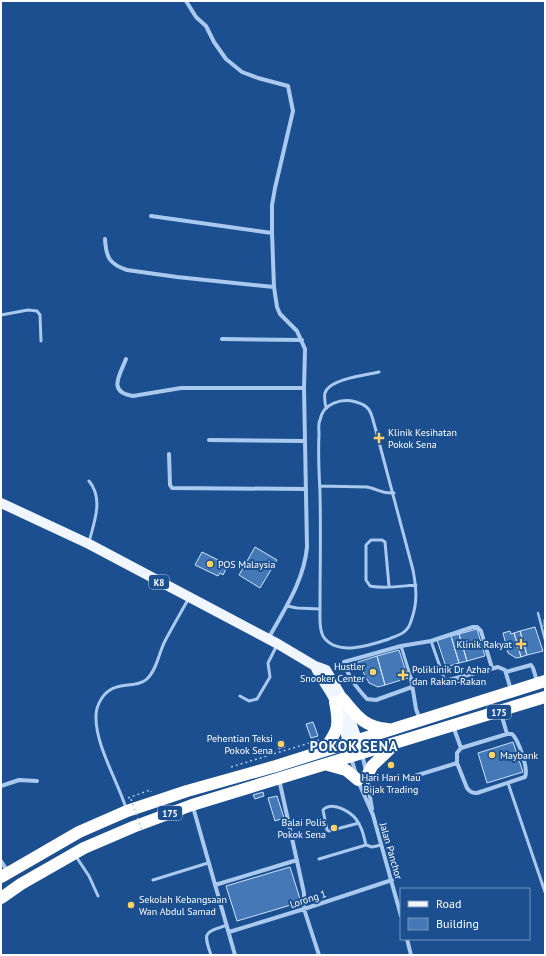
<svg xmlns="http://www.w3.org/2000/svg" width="546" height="956" viewBox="0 0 546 956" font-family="'PT Sans',sans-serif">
<rect width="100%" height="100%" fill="#1b4f8f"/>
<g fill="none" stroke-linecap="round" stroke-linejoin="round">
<path stroke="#9cc4f0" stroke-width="2.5" d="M538,613L545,640"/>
</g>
<path fill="#4478b7" stroke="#cfe3fa" d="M255,547L277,560L260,588L239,575Z
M202,552L224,563L223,567L226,569L223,575L220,573L218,576L195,565Z
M535,627L543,651L527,655L520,631Z
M477,629L485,656L467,661L459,634Z
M510,631L511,634L514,633L521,657L516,658L508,653L503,633Z
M520,631L527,655L521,657L514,633Z
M459,634L467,661L459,663L451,636Z
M451,636L459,663L446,667L437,640Z
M399,650L408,678L385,685L377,656Z
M377,656L385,685L378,687L369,683L358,662Z
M313,722L318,736L311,738L306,724Z
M283,740L285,747L279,749L277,742Z
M513,742L523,772L487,783L478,753Z
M263,792L264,796L255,799L253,795Z
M277,796L284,818L275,821L268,798Z
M290,867L301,902L237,921L226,886Z"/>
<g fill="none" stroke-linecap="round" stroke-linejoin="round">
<path stroke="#a9c9ee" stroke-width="1.5" stroke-dasharray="2 3" stroke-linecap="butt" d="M231,767L319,740
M128,798L150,790L151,792"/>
<path stroke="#a9c9ee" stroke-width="3" d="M1,315L28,310L37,311L40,315L41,341
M326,408C325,403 324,397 325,393C329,379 366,375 379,372
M89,481C104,499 94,522 89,542
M320,486L367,487C379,489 381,494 394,493
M389,586L385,542L382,540H371L366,545V580L370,586C384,589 402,586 416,585
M287,606L297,608L320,609C320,571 321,532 320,493C319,474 318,454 319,435C319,430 318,424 320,420C323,403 342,398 356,402C371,406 371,413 375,427L413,570C416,586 418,601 412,618C411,621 410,626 407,629C403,635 395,636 389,639C371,645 336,657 323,636C319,629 320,618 320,609
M545,620V626
M431,641L445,681
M401,646L411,678
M240,696L249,701L257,699L270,677L268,663L277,645
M508,783L545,892
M126,808C117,780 95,744 96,716C96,706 102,695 110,690C121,682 137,688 147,679C157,670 159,652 165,641C173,626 181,612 189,598
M359,823L329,831L327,830L323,810C333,800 354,813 359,824C363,830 364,838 366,845L372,847L381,845
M75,855L89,876L98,896
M319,859L366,845
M153,880L208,863
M211,955C203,932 204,933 227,925"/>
<path stroke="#a9c9ee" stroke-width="4" d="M186,1L196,17L206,26L214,42L226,59L242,72L258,78L288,86L293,111L275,188L272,205V233L274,287L277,307L280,314L297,331L305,349L304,388L307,547C304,581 284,610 268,639
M151,216L272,233
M105,239C106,257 109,264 127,270L177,277L274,287
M222,339L302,340
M126,359C120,375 107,392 133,396L181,388H304
M209,440L305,441
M169,454L170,485L172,488L306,489
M506,672L531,665L533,668L537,681
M411,678L416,709L420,720
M445,681L498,667L505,670L511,690
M412,687L376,700L367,699C357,688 348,677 344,662L401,646L431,641L473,627H477L481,631L492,668
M501,713L507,734
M453,726L461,748
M507,734H512C518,739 529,769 525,777L477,793C472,793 470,792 467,788L457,763V753L461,748Z
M362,754L366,771
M351,758L356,774
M367,778L372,809
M279,779L304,893V909L319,955
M405,779L457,763
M358,781L373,815L401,916
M1,786L19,780L37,781
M193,807L235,955
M1,861L8,872
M215,885L297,860
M229,932L304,909L392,880
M407,939L411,955"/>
<path stroke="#f0f6ff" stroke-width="10" d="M1,503L89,544L278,644L315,666L326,670L343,699L362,754
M315,666C320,678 329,688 335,701C343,718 347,739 351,757"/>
<path stroke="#fff" stroke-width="12" d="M343,699C357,716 364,727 388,729
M323,751C338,731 340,727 335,702
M328,765L346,770L358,780
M367,776L372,766L392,747
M1,877L79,832L127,811L187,791L276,766L545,681
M1,898L21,884L84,848L133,827L192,805L545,697"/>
<path stroke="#a9c9ee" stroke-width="1.5" stroke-dasharray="2 3" stroke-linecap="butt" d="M131,799L142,831"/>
</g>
<g fill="#ffd166" stroke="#1b4f8f" stroke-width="1.5">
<path d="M377 432h4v4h4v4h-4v4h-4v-4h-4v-4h4z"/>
<circle cx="210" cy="564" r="4"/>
<path d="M519 638h4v4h4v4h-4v4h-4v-4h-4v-4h4z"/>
<circle cx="373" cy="672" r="4"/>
<path d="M401 669h4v4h4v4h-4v4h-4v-4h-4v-4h4z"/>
<circle cx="281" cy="744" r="4"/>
<circle cx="492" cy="755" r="4"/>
<circle cx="391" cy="765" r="4"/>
<circle cx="334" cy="828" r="4"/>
<circle cx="131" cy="905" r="4"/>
</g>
<g text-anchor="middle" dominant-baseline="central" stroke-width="4" stroke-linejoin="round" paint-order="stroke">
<g fill="#1b4f8f" stroke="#bbcadd" stroke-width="1">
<rect x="149" y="575" width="20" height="14" rx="3"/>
<rect x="487" y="705" width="24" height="14" rx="3"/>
<rect x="158" y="806" width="24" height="14" rx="3"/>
</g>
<g font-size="9" font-weight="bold" fill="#fff">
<text x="159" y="582">K8</text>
<text x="499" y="712">175</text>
<text x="170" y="813">175</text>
</g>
<g font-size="10" fill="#fff" stroke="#1b4f8f" text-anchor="start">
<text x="388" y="432">Klinik Kesihatan<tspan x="388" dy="12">Pokok Sena</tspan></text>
<text x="218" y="564">POS Malaysia</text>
<text x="512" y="644" text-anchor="end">Klinik Rakyat</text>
<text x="365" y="666" text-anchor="end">Hustler<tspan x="365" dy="12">Snooker Center</tspan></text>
<text x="412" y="669">Poliklinik Dr Azhar<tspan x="412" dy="12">dan Rakan-Rakan</tspan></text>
<text x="273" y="738" text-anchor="end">Pehentian Teksi<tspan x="273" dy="12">Pokok Sena</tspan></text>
<text x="500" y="755">Maybank</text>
<text x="391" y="777" text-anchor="middle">Hari Hari Mau<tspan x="391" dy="12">Bijak Trading</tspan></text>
<text x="326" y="822" text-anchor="end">Balai Polis<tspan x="326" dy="12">Pokok Sena</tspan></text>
<text x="139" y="899">Sekolah Kebangsaan<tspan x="139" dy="12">Wan Abdul Samad</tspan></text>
</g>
<g font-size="10" fill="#fff" stroke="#1b4f8f">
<text transform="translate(391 851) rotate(74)">Jalan Panchor</text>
<text transform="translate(308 899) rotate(-18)">Lorong 1</text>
</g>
<g font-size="14" font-weight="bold" letter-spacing="1" fill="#fff" stroke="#1b4f8f">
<text x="354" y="746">POKOK SENA</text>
</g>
</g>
<rect width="546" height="956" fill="none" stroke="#ffffff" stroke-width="4"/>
<rect x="400" y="888" width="130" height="52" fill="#1b4f8f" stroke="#7695bc"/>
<rect x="408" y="901" width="20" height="6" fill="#f0f6ff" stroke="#7695bc"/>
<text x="436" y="908" font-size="12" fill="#ffffff">Road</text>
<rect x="408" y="918" width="20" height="12" fill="#4478b7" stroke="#7695bc"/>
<text x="436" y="928" font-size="12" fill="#ffffff">Building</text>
</svg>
